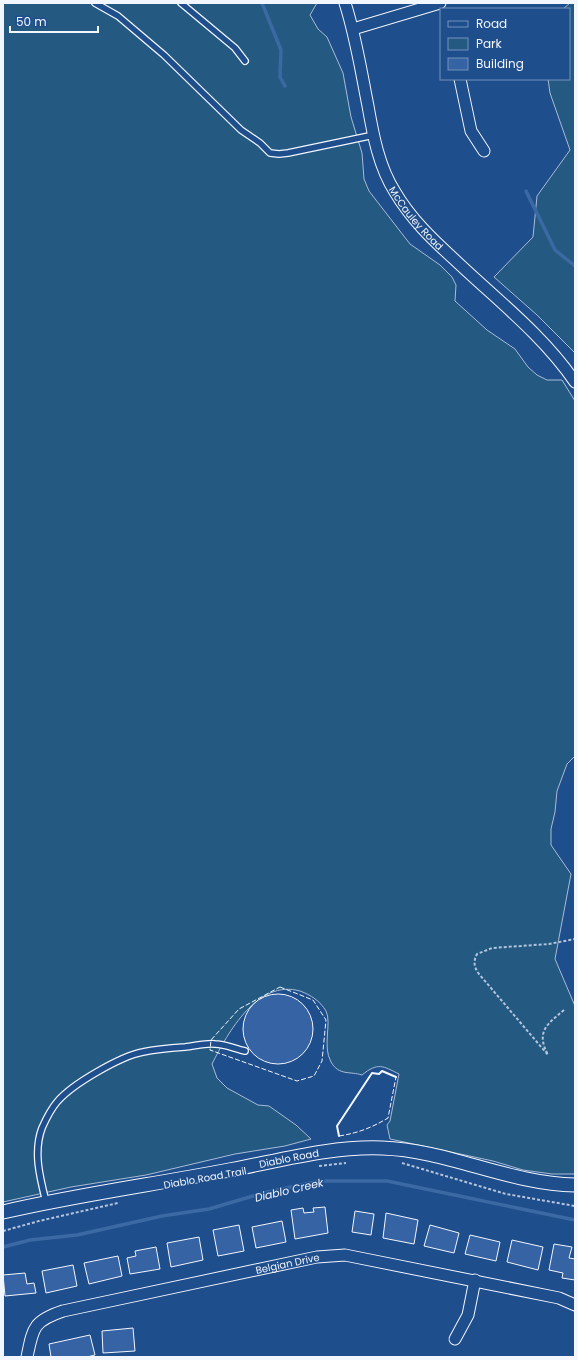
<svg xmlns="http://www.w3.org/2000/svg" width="578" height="1360" viewBox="0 0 578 1360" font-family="Poppins,sans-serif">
<rect width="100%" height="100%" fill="#1f4e8c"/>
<path fill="#245a82" stroke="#a8bbd7" d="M3,3H317L310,15L318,29L327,37L343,73L351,117L362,153L364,179L369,191L410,244L440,265L452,277L456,285L455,301L487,330L515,349L528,367L537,375L547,380H562L575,401V756L567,764L557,791L555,812L551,829V845L571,874L555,959L575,1006V1174H552L523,1170L493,1161L390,1139L387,1125L390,1121L399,1074C383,1066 378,1062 362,1075C350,1071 339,1076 331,1062C322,1046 332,1023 326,1011C320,1001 311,995 300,991C258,979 228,1032 212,1064L217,1078L227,1088L258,1105L269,1106L296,1125L311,1139L285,1146L235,1154L146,1175L71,1187L3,1202Z
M570,3H575V353L537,315L494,277L533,237L537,196L570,150L550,93L548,79H569V9H563Z"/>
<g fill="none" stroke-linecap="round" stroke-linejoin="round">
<path stroke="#3b69a3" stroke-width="3.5" d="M262,3L281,50L280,77L285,86
M526,191L555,250L575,266
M3,1247L30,1240L77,1235L162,1216L209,1209L263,1193L319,1181H387L575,1220"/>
</g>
<path fill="#3563a3" stroke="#f2f6ff" d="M243 1029a35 35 0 1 1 70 0a35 35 0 1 1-70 0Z
M325,1207L328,1233L295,1239L291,1210L303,1208L304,1213L314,1212L313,1208Z
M355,1211L374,1214L371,1235L352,1232Z
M386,1213L418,1220L414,1244L383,1238Z
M282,1221L286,1242L256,1248L252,1227Z
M239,1225L244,1251L218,1256L213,1230Z
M430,1225L459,1233L454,1253L424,1246Z
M470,1235L500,1242L496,1261L465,1254Z
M199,1237L203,1260L171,1267L167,1243Z
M512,1240L543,1247L538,1270L507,1262Z
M554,1244L572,1247L569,1258L575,1259V1280L562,1278L563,1273L549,1270Z
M156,1247L160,1269L130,1274L127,1258L136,1256L135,1251Z
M118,1256L122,1276L89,1284L84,1263Z
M73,1265L77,1286L46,1293L42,1271Z
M25,1273L27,1284L34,1283L36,1293L5,1296L3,1275Z
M133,1328L135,1351L103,1353L102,1331Z
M90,1335L95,1355L87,1357H51L49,1344Z"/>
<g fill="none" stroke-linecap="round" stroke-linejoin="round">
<g stroke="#f2f6ff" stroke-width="8">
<path id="service" d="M95,3L118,16L164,55L241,130L260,143L270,153L279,154L288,153L374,135
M181,3L235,48L245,61
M46,1202C40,1178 33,1152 42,1128C46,1119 51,1109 57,1102C72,1084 121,1056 143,1052C157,1049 171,1048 185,1047C195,1046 206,1043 215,1044C225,1044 235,1049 245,1051"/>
</g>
<g stroke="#f2f6ff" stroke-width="13">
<g id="minor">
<path id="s1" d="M345,3C356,37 361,71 368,106C373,135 379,167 395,192C411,219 432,239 455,260C496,299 543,335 575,382"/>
<path d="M353,29L440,3"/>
<path d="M460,79L471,131L484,151"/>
<path d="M455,1339L468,1315L475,1280"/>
<path id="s2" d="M27,1357C33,1328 33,1321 63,1311L317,1257L345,1255L559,1298L575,1305"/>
</g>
</g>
<g stroke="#f2f6ff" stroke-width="15">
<g id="tertiary">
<path id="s3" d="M3,1212C76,1195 150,1185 224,1171C275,1162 329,1146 382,1148C448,1150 509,1184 575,1185"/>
</g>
</g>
<path stroke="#b3c4dc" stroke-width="2" stroke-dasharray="3 2" stroke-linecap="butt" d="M564,1010C546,1025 536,1032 548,1055L479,974C474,967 473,962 477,954L492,948L549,944L575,939
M402,1163L506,1194L575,1206
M319,1166L346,1163
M3,1231L39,1221L118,1203"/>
<use href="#service" stroke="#1f4e8c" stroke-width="5.5"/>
<use href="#minor" stroke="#1f4e8c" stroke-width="11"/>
<use href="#tertiary" stroke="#1f4e8c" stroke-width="13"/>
<path stroke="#f2f6ff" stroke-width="1" stroke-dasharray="5 2" stroke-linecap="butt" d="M280,987L313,1000L326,1020L322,1061L314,1076L297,1081L210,1050L211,1040L239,1009Z
M339,1136C358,1133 371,1128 388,1118L396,1077"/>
<path stroke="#f2f6ff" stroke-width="2" d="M339,1136L337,1126L372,1073L379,1074L382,1071L396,1077"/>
</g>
<g text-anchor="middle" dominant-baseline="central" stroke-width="3" stroke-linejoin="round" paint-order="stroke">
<g font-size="10" fill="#f2f6ff" stroke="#1f4e8c">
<text stroke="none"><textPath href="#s1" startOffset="230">McCauley Road</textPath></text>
<text stroke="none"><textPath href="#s3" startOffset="291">Diablo Road</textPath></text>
<text transform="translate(205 1178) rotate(-10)">Diablo Road Trail</text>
<text stroke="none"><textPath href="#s2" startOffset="293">Belgian Drive</textPath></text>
</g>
<g font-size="11" font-style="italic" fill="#f2f6ff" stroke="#1f4e8c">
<text transform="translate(289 1190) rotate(-13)">Diablo Creek</text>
</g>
</g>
<rect width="578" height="1360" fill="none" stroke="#f2f6ff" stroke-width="8"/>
<rect x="440" y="8" width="130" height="72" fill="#1f4e8c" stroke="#7391ba"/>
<rect x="448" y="21" width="20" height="6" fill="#1f4e8c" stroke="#7391ba"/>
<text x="476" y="28" font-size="12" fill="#f2f6ff">Road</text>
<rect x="448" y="38" width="20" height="12" fill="#245a82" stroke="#7391ba"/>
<text x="476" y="48" font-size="12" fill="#f2f6ff">Park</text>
<rect x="448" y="58" width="20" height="12" fill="#3563a3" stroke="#7391ba"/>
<text x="476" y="68" font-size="12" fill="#f2f6ff">Building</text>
<path d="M10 26v6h88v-6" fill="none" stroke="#f2f6ff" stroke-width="2"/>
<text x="16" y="26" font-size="12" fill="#f2f6ff" stroke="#1f4e8c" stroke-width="3" paint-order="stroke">50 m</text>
</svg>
